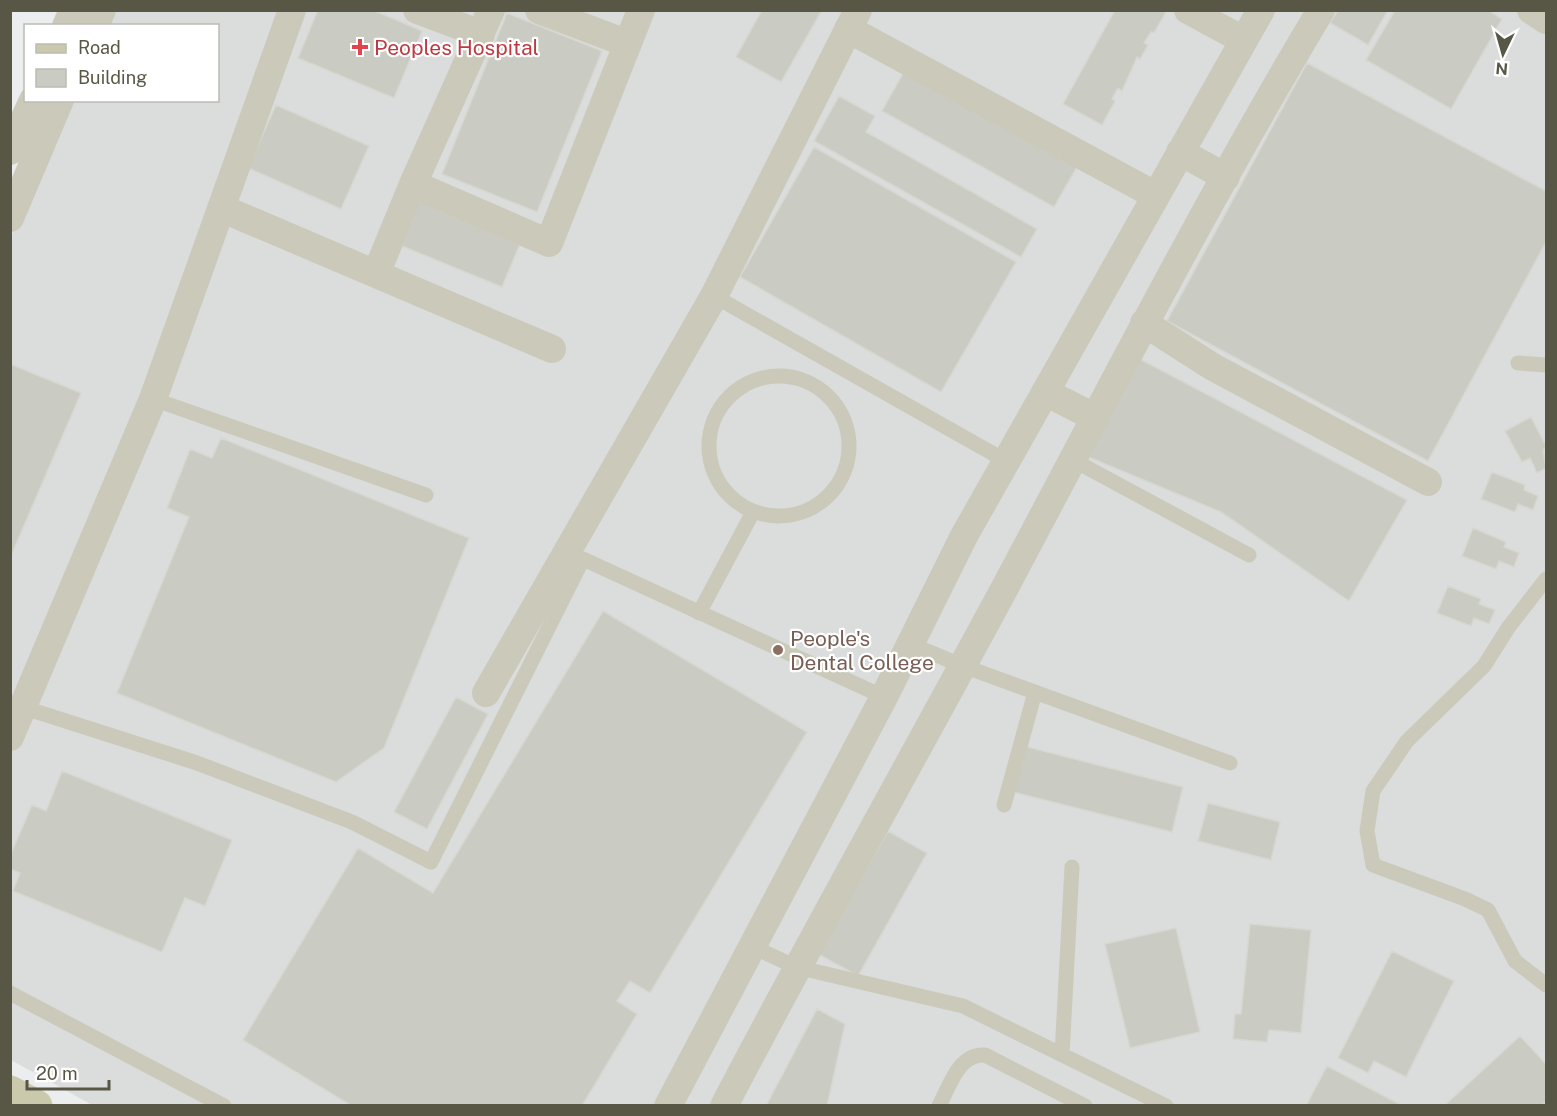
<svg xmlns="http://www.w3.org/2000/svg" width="1557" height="1116" viewBox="0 0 1557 1116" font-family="'Public Sans',sans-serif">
<rect width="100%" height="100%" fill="#ebedee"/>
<path fill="#dbdcdc" d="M102,11H1546V1105L94,1106L11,1060L10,239L66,101L218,100V26L96,25Z"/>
<path fill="#cacbc2" stroke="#d6d7d0" stroke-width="1.5" d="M318,10H373L422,31L394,98L298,58Z
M762,10H822L781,82L736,57Z
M1115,10H1167L1154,33L1151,32L1144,43L1148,45L1140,59L1137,57L1122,91L1118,88L1112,99L1115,101L1102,125L1063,104Z
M1338,10H1388L1368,45L1330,23Z
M1395,10H1488L1502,19L1451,109L1366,60Z
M507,13L602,51L537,212L442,174Z
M1307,63L1546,191V242L1428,461L1167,321Z
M906,68L1078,165L1054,207L882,111Z
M839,96L875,116L866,132L1037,229L1021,257L814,141Z
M276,105L369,146L341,209L248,168Z
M814,147L1016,262L941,392L740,277Z
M422,196L523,237L502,287L402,246Z
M1138,358L1407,500L1349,601L1221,512L1086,456Z
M10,364L81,393L10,558Z
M1531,417L1546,446L1543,451L1546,468L1537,473L1530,458L1522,462L1505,431Z
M221,438L469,538L384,748L336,782L117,693L189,517L167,508L190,449L212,458Z
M1492,472L1525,485L1524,490L1538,496L1533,510L1518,504L1515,512L1481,499Z
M1473,528L1506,542L1504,547L1519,553L1514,567L1499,561L1496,569L1462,556Z
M1448,586L1481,599L1479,604L1495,610L1489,624L1474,618L1471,626L1437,613Z
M603,611L807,732L650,993L630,981L617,1001L637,1014L582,1106H352L243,1040L358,848L433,893Z
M456,697L488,714L427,829L394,812Z
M1024,746L1183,787L1172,832L1013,792Z
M62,771L232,840L205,906L185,898L162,952L13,891L20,873L10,869V856L32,805L46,811Z
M1208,803L1280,822L1271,860L1198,841Z
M888,831L927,853L858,976L818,954Z
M1250,924L1311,930L1301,1033L1269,1030L1267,1042L1233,1039L1235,1014H1241Z
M1176,928L1200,1032L1130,1048L1105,944Z
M1392,951L1454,981L1406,1077L1374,1061L1368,1073L1338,1058Z
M817,1009L845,1024L827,1106H766Z
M1520,1036L1546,1064V1101L1542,1106H1444Z
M1327,1066L1401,1105L1306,1106Z"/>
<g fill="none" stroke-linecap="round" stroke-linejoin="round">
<path stroke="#cbcaba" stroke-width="15" d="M714,296L1006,461
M1518,363L1546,365
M709 446a70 70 0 1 1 140 0a70 70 0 1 1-140 0Z
M153,399L426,495
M1073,460L1249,555
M1546,579L1508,628L1484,666L1407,741L1373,791L1367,831L1373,865L1465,899L1488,910L1515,961L1546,985
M699,613L753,512
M910,644L963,666L1230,763
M25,708L197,763L352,822L431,862L583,559L884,697
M1004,805L1035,692
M751,946L796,967L963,1006L1166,1106
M10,993L224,1106
M1062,1055L1072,867
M939,1106C950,1085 959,1053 985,1055L1085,1106"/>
<path stroke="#cbcaba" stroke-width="28" d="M417,10L481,34
M539,10L626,43
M1188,10L1243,40
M1531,10L1546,20
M66,26L73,10
M95,26L102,10
M848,29L1155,195
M10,151L33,100
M1180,152L1226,177
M413,184L491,10
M221,208L552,349
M10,218L60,100
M376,274L413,184L549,243L641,10
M1144,323L1213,367L1428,482
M1045,392L1096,418
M486,693L714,296L858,10
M10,737L153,399L292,10
M668,1106L884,697L964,536L1261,10
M724,1106C814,933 910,764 1002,593C1106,398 1207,200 1321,10"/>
<path stroke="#cac9ac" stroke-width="33" d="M10,1092L36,1106"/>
</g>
<path fill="#e0444e" stroke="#fff" stroke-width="2" d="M357 38h6v6h6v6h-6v6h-6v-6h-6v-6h6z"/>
<circle fill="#8d6e63" stroke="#fff" stroke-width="2" cx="778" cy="650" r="6"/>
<g text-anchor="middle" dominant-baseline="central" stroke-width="4.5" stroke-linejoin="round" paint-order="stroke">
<g font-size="21" fill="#be3a42" stroke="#fff" text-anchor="start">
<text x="374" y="47">Peoples Hospital</text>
</g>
<g font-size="21" fill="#785e54" stroke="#fff" text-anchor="start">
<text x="790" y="638">People's<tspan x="790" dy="24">Dental College</tspan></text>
</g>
</g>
<rect width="1557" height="1116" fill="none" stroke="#585745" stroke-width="24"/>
<rect x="24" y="24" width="195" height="78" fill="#ffffff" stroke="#bcbcb5" stroke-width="1.5"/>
<rect x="36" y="44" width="30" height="9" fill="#cac9ac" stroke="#bcbcb5" stroke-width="1.5"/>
<text x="78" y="54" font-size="18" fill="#585745">Road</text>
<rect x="36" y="69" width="30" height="18" fill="#cacbc2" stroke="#bcbcb5" stroke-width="1.5"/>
<text x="78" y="84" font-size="18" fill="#585745">Building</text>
<g transform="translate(1503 54) rotate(185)" stroke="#ffffff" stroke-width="4.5" paint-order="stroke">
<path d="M0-4.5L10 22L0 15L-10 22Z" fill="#585745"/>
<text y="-9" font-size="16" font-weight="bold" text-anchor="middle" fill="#585745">N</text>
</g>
<path d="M27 1080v9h82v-9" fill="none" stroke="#585745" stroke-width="3"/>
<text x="36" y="1080" font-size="18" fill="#585745" stroke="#ffffff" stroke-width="4.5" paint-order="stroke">20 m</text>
</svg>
